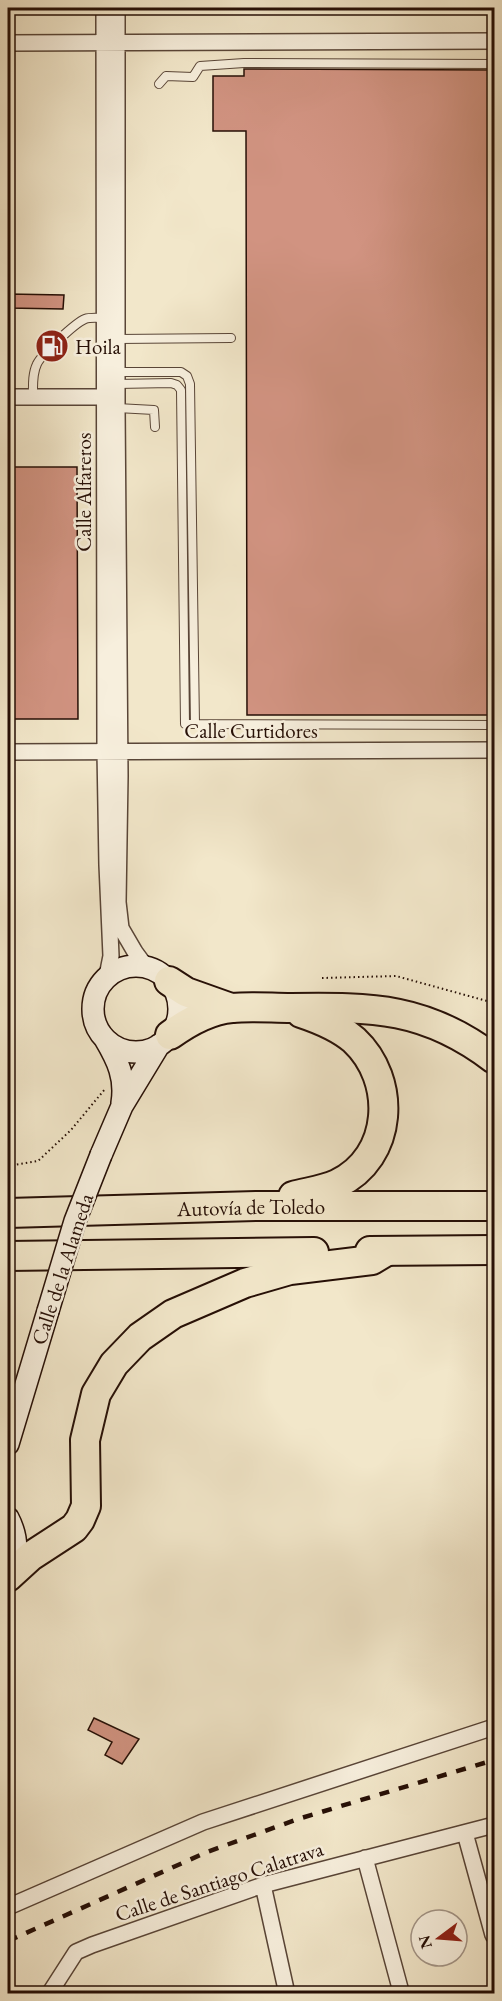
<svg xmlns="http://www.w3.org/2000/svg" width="502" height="2001" viewBox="0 0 502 2001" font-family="'EB Garamond',serif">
<rect width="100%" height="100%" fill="#f2e7ca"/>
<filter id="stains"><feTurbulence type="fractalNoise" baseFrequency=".00333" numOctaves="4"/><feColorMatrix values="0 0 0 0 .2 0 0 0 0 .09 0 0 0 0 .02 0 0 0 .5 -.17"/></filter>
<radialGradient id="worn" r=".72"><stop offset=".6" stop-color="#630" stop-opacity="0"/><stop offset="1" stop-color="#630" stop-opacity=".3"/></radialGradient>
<path fill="#d19381" stroke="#260f06" stroke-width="1.5" d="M244,69L495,70V715H247L246,131H213V76H244Z
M8,294L64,295L63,309L8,308Z
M8,467H77L78,719H8Z
M94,1718L139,1739L122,1764L105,1755L112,1742L88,1730Z"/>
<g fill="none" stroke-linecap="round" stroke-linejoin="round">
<g stroke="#594537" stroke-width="10">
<path id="lane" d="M159,84L166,76L193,77L200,66L244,63L494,64
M117,339L231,338
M117,372H181L187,376L190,384L195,724L494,725
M117,384L171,383L177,385L181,390L185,724H195
M33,397C33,387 32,374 37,364C41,355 75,323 85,319C90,317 98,318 104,318
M117,408L154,410L155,427"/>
</g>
<g stroke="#594537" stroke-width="18">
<path id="street" d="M104,8L105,751L107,865L111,956L107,976
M117,8V408L120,776L118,902L121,928L135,952L146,967
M8,43L494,41
M8,397H114
M8,752L494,750
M465,1833L493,1935
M365,1858L400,1988
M263,1885L287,1994
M8,1907L203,1822L494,1727
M49,1994L76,1952L92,1945L263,1885L494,1825"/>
</g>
<g stroke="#260f06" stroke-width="24">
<path id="secondary" d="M93 1009a43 43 0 1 1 86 0a43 43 0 1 1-86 0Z
M105,1039C118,1061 126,1078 122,1103
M101,1155L122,1106L159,1045
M8,1444L48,1311
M8,1518C18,1537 18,1557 8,1576"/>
</g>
<g stroke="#260f06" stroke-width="32">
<g id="highway">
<path d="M169,981L186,992L231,1008"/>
<path d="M170,1035C188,1022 209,1010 232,1008C251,1006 272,1008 291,1008C373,1007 426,1007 494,1059"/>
<path d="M293,1196C308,1192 324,1190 337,1184C394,1157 397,1080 354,1040C339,1027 319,1019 301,1013"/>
<path id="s1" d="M8,1213L256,1206H494"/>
<path d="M370,1251L494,1250"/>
<path d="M8,1256L314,1252"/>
<path d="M8,1577L31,1556L74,1528L80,1520L86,1506L85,1440L96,1394L114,1364L140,1337L173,1314L245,1283L290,1270L372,1260L387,1251"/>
</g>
</g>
<path stroke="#260f06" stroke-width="2" stroke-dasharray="1.5 3" stroke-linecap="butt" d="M322,978L396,976L487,1001L494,1008
M8,1166L38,1161L71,1130L105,1089"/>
<use href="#lane" stroke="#f7efdd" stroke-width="8"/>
<use href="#street" stroke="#f7efdd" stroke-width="15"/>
<use href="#secondary" stroke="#f7efdd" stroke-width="21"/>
<use href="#highway" stroke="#f2e7ca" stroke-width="28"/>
<path stroke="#260f06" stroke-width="4.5" stroke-dasharray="10 10" stroke-linecap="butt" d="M8,1941L207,1852L298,1819L494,1760"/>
<g stroke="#260f06" stroke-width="24" stroke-linecap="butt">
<path id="secondary-bridge" d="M48,1311L75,1221L101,1155"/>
</g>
<use href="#secondary-bridge" stroke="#f7efdd" stroke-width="21"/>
</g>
<defs>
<g id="fuel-disc" transform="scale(1.725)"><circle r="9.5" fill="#8f2418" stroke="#f7efdd"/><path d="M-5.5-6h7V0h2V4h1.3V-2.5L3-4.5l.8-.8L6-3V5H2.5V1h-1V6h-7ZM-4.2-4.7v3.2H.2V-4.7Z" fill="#fff"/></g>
</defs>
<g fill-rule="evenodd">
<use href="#fuel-disc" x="52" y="346"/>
</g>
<g text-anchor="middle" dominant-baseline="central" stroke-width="5" stroke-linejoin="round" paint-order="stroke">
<g font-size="21" fill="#260f06" stroke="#f7efdd" text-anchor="start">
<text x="75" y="346">Hoila</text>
</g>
<g font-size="21" fill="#260f06" stroke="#f7efdd">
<text transform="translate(83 492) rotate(-90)">Calle Alfareros</text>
<text x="251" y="730">Calle Curtidores</text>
<text stroke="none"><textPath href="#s1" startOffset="243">Autovía de Toledo</textPath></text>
<text transform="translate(62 1269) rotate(-72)">Calle de la Alameda</text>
<text transform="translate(219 1881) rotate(-18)">Calle de Santiago Calatrava</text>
</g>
</g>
<rect width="502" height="2001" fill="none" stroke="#f2e7ca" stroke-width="30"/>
<rect x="9" y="9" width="484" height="1983" fill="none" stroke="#260f06" stroke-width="3"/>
<rect x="15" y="15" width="472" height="1971" fill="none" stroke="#260f06" stroke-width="1.5"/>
<g transform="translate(439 1938) rotate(254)"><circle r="28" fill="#f7efdd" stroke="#a39587" stroke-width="1.5"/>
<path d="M0-4.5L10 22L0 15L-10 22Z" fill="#8f2418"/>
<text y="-9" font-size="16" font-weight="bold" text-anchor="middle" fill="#260f06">N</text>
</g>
<rect width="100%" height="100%" filter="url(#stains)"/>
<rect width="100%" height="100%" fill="url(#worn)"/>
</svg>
